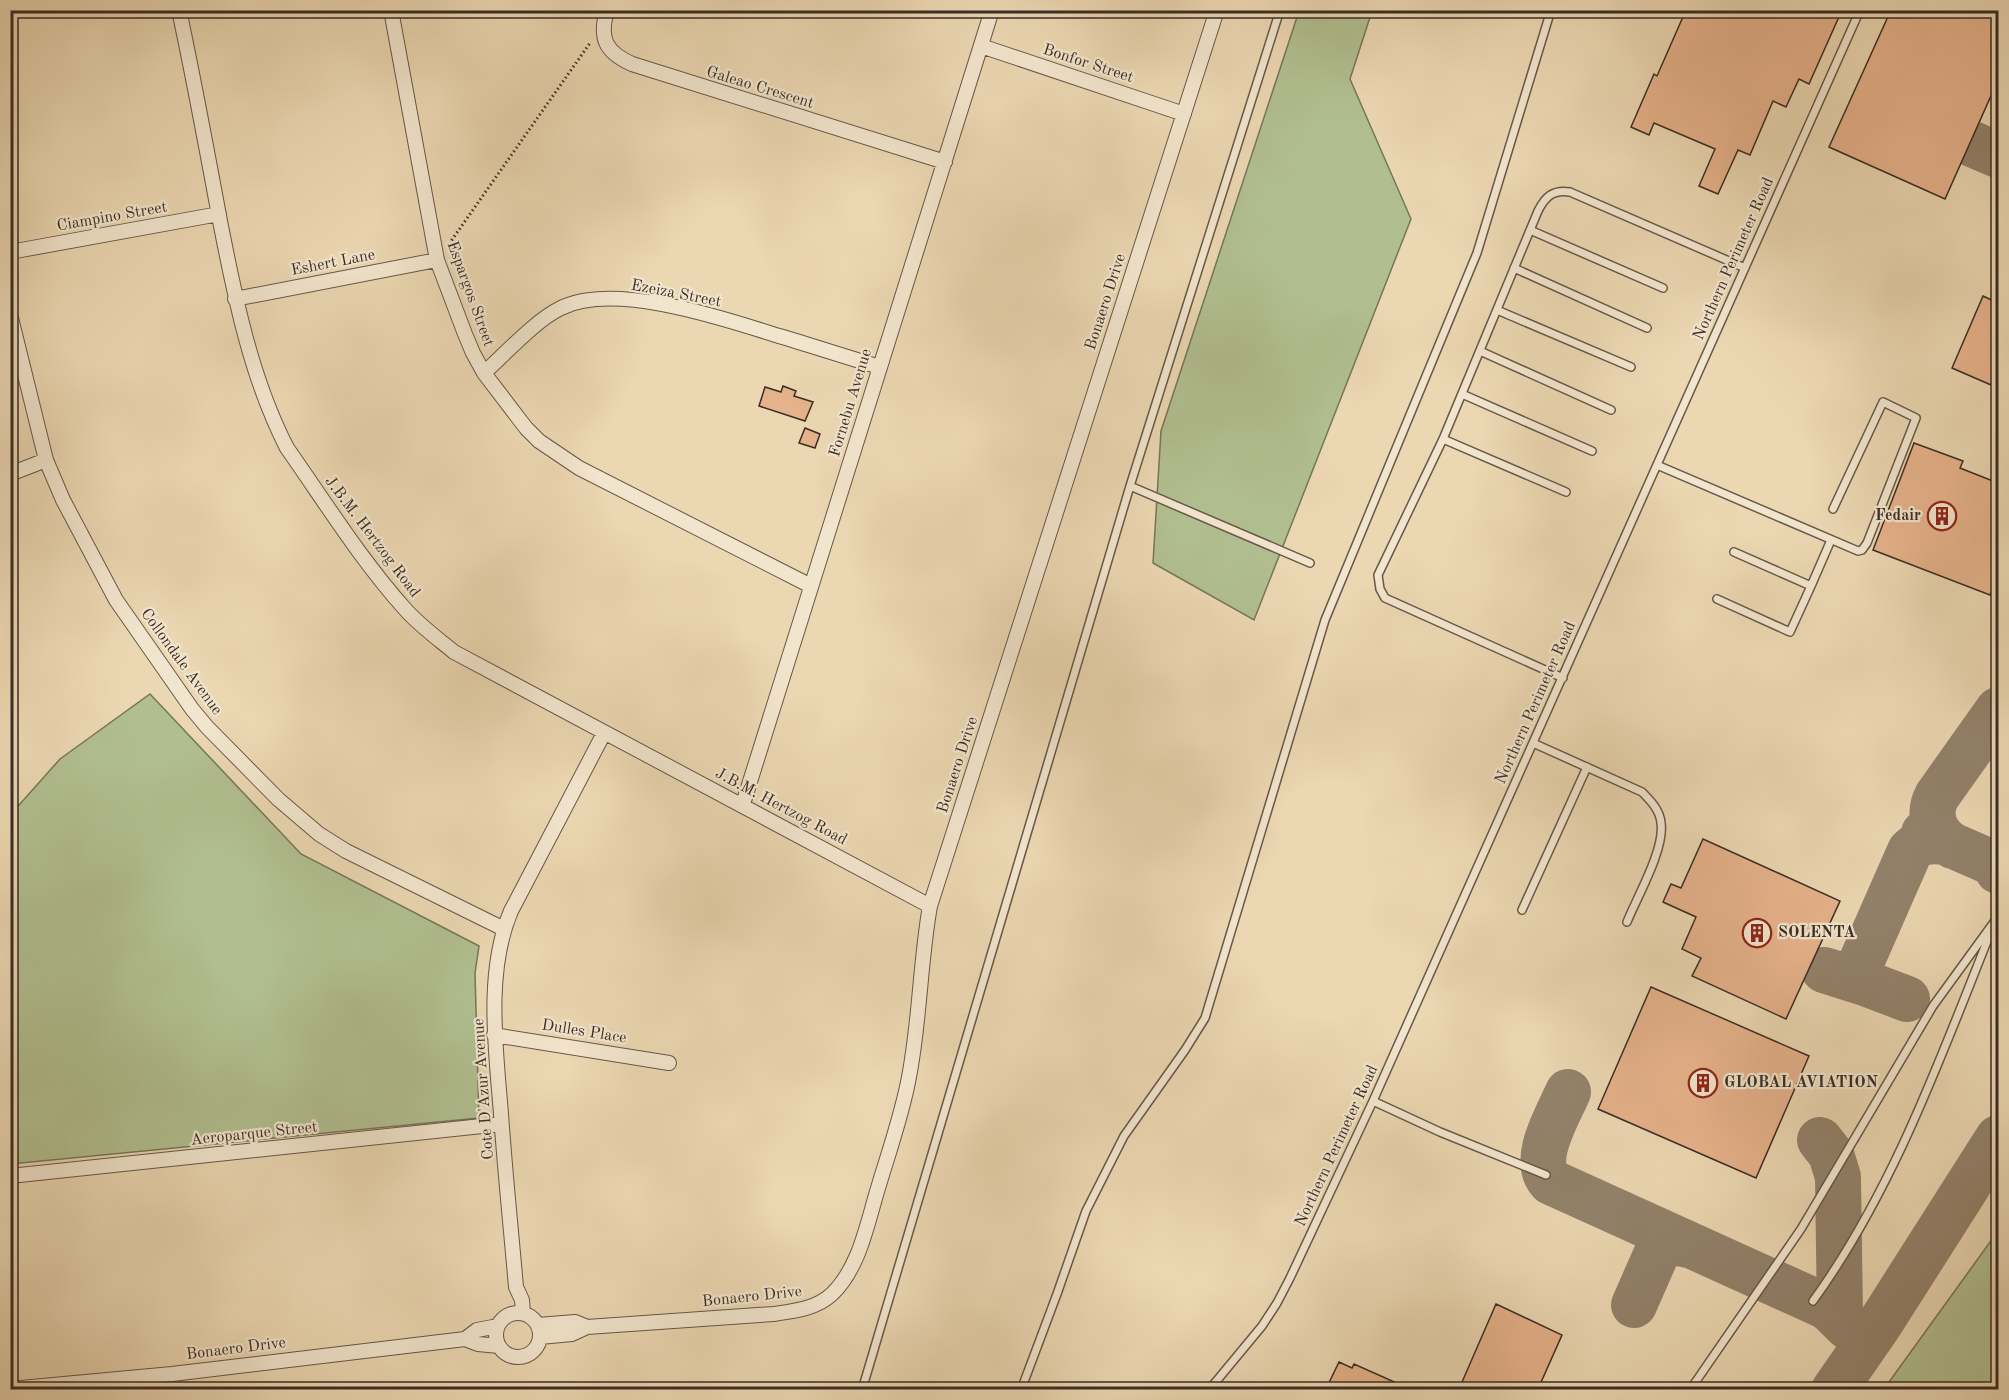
<svg xmlns="http://www.w3.org/2000/svg" width="2009" height="1400" viewBox="0 0 2009 1400" font-family="'Old Standard TT',serif">
<rect width="100%" height="100%" fill="#ebd7b2"/>
<filter id="stains"><feTurbulence type="fractalNoise" baseFrequency=".00333" numOctaves="4"/><feColorMatrix values="0 0 0 0 .2 0 0 0 0 .09 0 0 0 0 .02 0 0 0 .5 -.17"/></filter>
<radialGradient id="worn" r=".72"><stop offset=".6" stop-color="#630" stop-opacity="0"/><stop offset="1" stop-color="#630" stop-opacity=".3"/></radialGradient>
<path fill="#b1bf90" stroke="#76765a" stroke-width="1.5" d="M1299,11H1372L1350,79L1411,219L1254,620L1153,563L1161,431Z
M150,694L301,854L479,946L475,973L479,1118L11,1164V814L60,759Z
M1998,1231V1389H1884Z"/>
<g fill="none" stroke-linecap="round" stroke-linejoin="round">
<path stroke="#93826b" stroke-width="46" d="M1970,143L1998,155
M1924,833L1995,864L1998,871
M1953,846C1935,835 1927,815 1937,796L1998,710
M1824,970L1865,983L1907,999
M1865,983L1858,975L1859,967L1910,851C1919,841 1932,840 1945,842
M1568,1092C1558,1115 1530,1160 1551,1182L1825,1306C1844,1318 1853,1346 1879,1325
M1820,1140L1831,1154L1838,1177L1840,1318
M1634,1305L1659,1248L1672,1242L1688,1245
M1834,1390L1879,1325L1998,1138"/>
</g>
<path fill="#e6b28b" stroke="#3b2d24" stroke-width="1.5" d="M1686,10H1842L1809,84L1799,79L1786,107L1773,101L1750,155L1738,150L1718,194L1699,186L1715,149L1654,123L1649,135L1631,127L1654,74L1657,76Z
M1891,10H1998V80L1945,199L1829,147Z
M1983,296L1998,303V388L1952,368Z
M783,386L796,391L794,396L813,402L805,421L759,406L765,387L781,392Z
M805,428L820,434L815,448L799,443Z
M1914,443L1963,461L1960,468L1998,483V592L1992,590L1990,595L1873,550Z
M1703,839L1840,901L1786,1019L1692,976L1701,958L1682,949L1696,917L1663,902L1671,884L1681,888Z
M1651,987L1809,1056L1756,1178L1598,1109Z
M1496,1304L1562,1335L1538,1389H1459Z
M1339,1362L1352,1368L1354,1364L1410,1389H1326Z"/>
<g fill="none" stroke-linecap="round" stroke-linejoin="round">
<g stroke="#675848" stroke-width="10">
<path id="lane" d="M1530,230L1663,288
M1514,268L1647,328
M1497,310L1631,367
M1480,351L1611,410
M1462,394L1592,451
M1443,439L1566,492
M1657,465L1858,551L1862,550L1867,543L1916,418L1883,402L1833,509
M1130,486L1310,563
M1734,552L1811,586L1831,540
M1717,599L1790,632L1811,586
M1563,678L1385,598L1380,589L1378,575L1443,439L1538,211C1545,197 1553,189 1570,192L1745,268
M1533,743L1642,792C1650,800 1660,810 1661,823C1665,849 1637,897 1627,922
M1522,910L1587,767
M1373,1101L1440,1132L1546,1175
M1813,1301C1894,1189 1941,1056 1992,929
M862,1390L1130,486L1280,10
M1021,1390L1057,1294L1086,1211L1124,1136L1185,1050L1205,1018L1325,620L1477,253L1551,10
M1209,1390L1262,1326L1277,1303L1290,1278L1373,1101L1860,10
M1690,1390L1801,1229L1933,1006L1997,918"/>
</g>
<g stroke="#675848" stroke-width="16">
<path id="street" d="M179,10C194,80 207,151 220,221C235,298 251,378 287,448C325,502 361,560 405,609C419,625 437,638 454,652L930,906
M391,10L437,260L465,334L473,353L484,373L526,428L539,441L579,468L811,586
M607,10C599,38 605,52 632,64L945,162
M981,46L1184,114
M10,252L219,214
M235,299L437,260
M10,314L46,460L63,500L116,600L192,709L207,727L278,799L319,834L346,851L504,929
M484,373C505,354 537,319 561,308C614,281 725,319 779,336C813,346 846,357 880,367
M10,474L46,460
M743,804L992,10
M494,1035L669,1063
M10,1176L501,1124
M523,1313L522,1300L516,1287C511,1229 505,1172 501,1114C496,1050 485,972 511,911L604,733
M496 1335a22 22 0 1 1 44 0a22 22 0 1 1-44 0Z
M538,1325L575,1322L587,1327
M540,1337L572,1334L587,1327L773,1314C794,1311 816,1309 832,1294C858,1269 866,1229 876,1195C887,1157 902,1116 909,1077C920,1020 920,962 930,906L1217,10
M465,1339L478,1344L499,1346
M10,1389L172,1374L465,1339L477,1330L498,1326"/>
</g>
<path stroke="#3b2d24" stroke-width="3" stroke-dasharray="1.5 3" stroke-linecap="butt" d="M449,244L590,43"/>
<use href="#lane" stroke="#f2e5cd" stroke-width="7"/>
<use href="#street" stroke="#f2e5cd" stroke-width="14"/>
</g>
<defs>
<g id="building-ring" transform="scale(1.5)"><circle r="9.5" fill="#f2e5cd" stroke="#8f2418" stroke-width="1.5"/><path d="M-4-6H4V6H1V3H-1V6H-4ZM-2.5-4.3h1.7v1.8h-1.7ZM.8-4.3h1.7v1.8H.8ZM-2.5-1h1.7V.8h-1.7ZM.8-1h1.7V.8H.8Z" fill="#8f2418"/></g>
</defs>
<g fill-rule="evenodd">
<use href="#building-ring" x="1942" y="516"/>
<use href="#building-ring" x="1757" y="933"/>
<use href="#building-ring" x="1703" y="1083"/>
</g>
<g text-anchor="middle" dominant-baseline="central" stroke-width="4.5" stroke-linejoin="round" paint-order="stroke">
<g font-size="16" fill="#3b2d24" stroke="#f2e5cd">
<text transform="translate(1088 64) rotate(18)">Bonfor Street</text>
<text transform="translate(760 88) rotate(17)">Galeao Crescent</text>
<text transform="translate(112 217) rotate(-10)">Ciampino Street</text>
<text transform="translate(1734 259) rotate(-66)">Northern Perimeter Road</text>
<text transform="translate(333 263) rotate(-11)">Eshert Lane</text>
<text transform="translate(470 294) rotate(70)">Espargos Street</text>
<text transform="translate(676 294) rotate(11)">Ezeiza Street</text>
<text transform="translate(1106 302) rotate(-72)">Bonaero Drive</text>
<text transform="translate(851 403) rotate(-73)">Fornebu Avenue</text>
<text transform="translate(372 537) rotate(53)">J.B.M. Hertzog Road</text>
<text transform="translate(181 662) rotate(54)">Collondale Avenue</text>
<text transform="translate(1536 703) rotate(-66)">Northern Perimeter Road</text>
<text transform="translate(958 765) rotate(-72)">Bonaero Drive</text>
<text transform="translate(781 807) rotate(28)">J.B.M. Hertzog Road</text>
<text transform="translate(584 1032) rotate(9)">Dulles Place</text>
<text transform="translate(484 1089) rotate(-94)">Cote D'Azur Avenue</text>
<text transform="translate(254 1134) rotate(-6)">Aeroparque Street</text>
<text transform="translate(1337 1146) rotate(-65)">Northern Perimeter Road</text>
<text transform="translate(752 1297) rotate(-6)">Bonaero Drive</text>
<text transform="translate(236 1349) rotate(-7)">Bonaero Drive</text>
</g>
<g font-size="16" font-weight="bold" fill="#3b2d24" stroke="#f2e5cd" text-anchor="start">
<text x="1921" y="516" text-anchor="end">Fedair</text>
<text x="1778" y="933">SOLENTA</text>
<text x="1724" y="1083">GLOBAL AVIATION</text>
</g>
</g>
<rect width="2009" height="1400" fill="none" stroke="#ebd7b2" stroke-width="36"/>
<rect x="12" y="12" width="1985" height="1376" fill="none" stroke="#3b2d24" stroke-width="3"/>
<rect x="18" y="18" width="1973" height="1364" fill="none" stroke="#3b2d24" stroke-width="1.5"/>
<rect width="100%" height="100%" filter="url(#stains)"/>
<rect width="100%" height="100%" fill="url(#worn)"/>
</svg>
